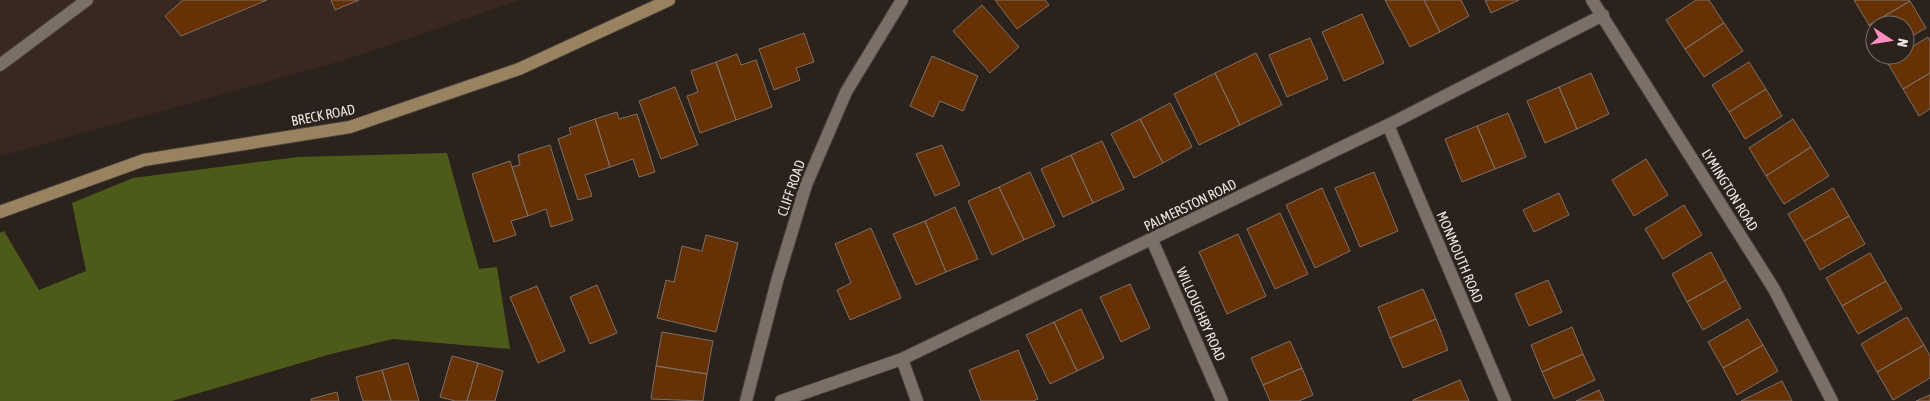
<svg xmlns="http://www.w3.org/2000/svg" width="1930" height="401" viewBox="0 0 1930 401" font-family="'Asap Condensed',sans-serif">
<rect width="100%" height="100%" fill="#2c221c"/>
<path fill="#38281f" d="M0,0H521L345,60L0,156Z"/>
<path fill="#4c5b19" d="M447,153L479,269L497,267L510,349L393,339L331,354L172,401H0V233L4,231L39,290L86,271L72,203L133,178L298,157Z"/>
<path fill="#663105" stroke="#7d7069" d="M183,0H267L181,36L165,16Z
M331,0H359L335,10Z
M995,0H1045L1049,5L1017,29Z
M1385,0H1424L1440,32L1410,47Z
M1424,0H1461L1469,16L1440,32Z
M1485,0H1519L1491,13Z
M1696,0H1709L1724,23L1685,49L1666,20Z
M1854,0H1909L1910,1L1869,25Z
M1910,1L1926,28L1905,40V25H1875V35L1869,25Z
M982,5L1019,47L990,73L953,31Z
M1362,14L1384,63L1344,81L1322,32Z
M1724,23L1743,51L1704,77L1685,49Z
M804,33L814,62L796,68L800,80L774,90L759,49Z
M1928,37L1930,41V73L1903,89L1887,62L1898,55H1905V51Z
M1310,38L1328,79L1287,97L1269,55Z
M1256,53L1282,105L1240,125L1215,73Z
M737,54L741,65L756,60L772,107L736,120L716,62Z
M932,56L978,76L963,111L940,101L933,117L910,106Z
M716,62L736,120L700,133L687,96L698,92L691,71Z
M1749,62L1766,89L1729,112L1712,85Z
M1215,73L1240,125L1199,145L1174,94Z
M1591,73L1609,114L1577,129L1559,87Z
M1930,73V109L1919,116L1903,89Z
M675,87L698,145L661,159L639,101Z
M1559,87L1577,129L1545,143L1527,101Z
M1766,89L1782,116L1745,139L1729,112Z
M1170,103L1192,147L1163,163L1140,119Z
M617,112L619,119L637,114L655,172L639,177L633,159L610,167L595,119Z
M1508,113L1526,157L1495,169L1477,126Z
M595,119L610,167L585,175L592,196L578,200L558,139L571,134L569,128Z
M1140,119L1163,163L1134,178L1111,134Z
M1793,119L1811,147L1766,176L1749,148Z
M1477,126L1495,169L1462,182L1445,139Z
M1102,141L1124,189L1093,203L1071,155Z
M550,145L573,220L551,227L546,209L528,216L512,167L520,165L518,155Z
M942,145L960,185L935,196L916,154Z
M1811,147L1829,176L1784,204L1766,176Z
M1071,155L1093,203L1063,217L1041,169Z
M1646,159L1668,195L1634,216L1612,180Z
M510,161L528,216L511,221L516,235L494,242L472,174Z
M1030,172L1055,226L1024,240L999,187Z
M1374,172L1398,231L1360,247L1335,188Z
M999,187L1024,240L992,255L968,201Z
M1322,188L1350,251L1315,268L1286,205Z
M1833,188L1849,216L1804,241L1788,214Z
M1559,193L1569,215L1534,232L1523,210Z
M1684,205L1702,235L1663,259L1645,229Z
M955,207L978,259L946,272L925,221Z
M1280,213L1308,274L1275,289L1247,229Z
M1849,216L1865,244L1820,270L1804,241Z
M925,221L946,272L916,285L893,234Z
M871,228L901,298L850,320L837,290L851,283L835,244Z
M1238,234L1266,296L1227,314L1199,252Z
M706,235L738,243L716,332L657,318L666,280L674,282L682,246L702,251Z
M1711,252L1726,280L1687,302L1672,274Z
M1870,253L1886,281L1842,306L1826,278Z
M1548,280L1562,312L1529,326L1515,294Z
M1726,280L1741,308L1703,330L1687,302Z
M1886,281L1902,309L1858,334L1842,306Z
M1130,284L1150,328L1121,342L1100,297Z
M597,285L617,333L590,344L570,297Z
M537,286L565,351L538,363L510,297Z
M1423,289L1436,319L1390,338L1378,307Z
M1081,309L1104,358L1077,371L1054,322Z
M1907,317L1924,345L1877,372L1861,344Z
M1436,319L1448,350L1403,368L1390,338Z
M1748,319L1763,345L1723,368L1708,342Z
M1054,322L1077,371L1050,384L1026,335Z
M1572,327L1583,354L1542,372L1531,345Z
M662,332L713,341L707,374L656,366Z
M1290,341L1302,368L1263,385L1251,358Z
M1763,345L1778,371L1737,395L1723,368Z
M1924,345L1930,356V378L1893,400L1877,372Z
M1018,350L1038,399L1033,401H981L969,370Z
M1583,354L1595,380L1554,399L1542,372Z
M452,356L478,363L467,401H455L440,397Z
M408,363L419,401H391L382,370Z
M478,363L503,371L495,401H467Z
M656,366L707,374L703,401L651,399Z
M1302,368L1313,395L1299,401H1270L1263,385Z
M382,370L391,401H363L356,377Z
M1460,380L1469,401H1413V400Z
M1782,381L1792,401H1741Z
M1599,390L1604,401H1576Z
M337,392L339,401H311V399Z
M1930,395V401H1916Z"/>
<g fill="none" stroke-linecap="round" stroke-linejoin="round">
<g stroke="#48403b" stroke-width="14">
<path id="service" d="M0,65L87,0"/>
</g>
<g stroke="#48403b" stroke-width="14">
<path id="minor" d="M1592,0L1774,289L1832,401
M1388,125L1505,401
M1152,240L1222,401
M902,359L917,401
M781,401L902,359L1388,125L1603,15"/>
</g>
<g stroke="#48403b" stroke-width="14">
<path id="tertiary" d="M746,401L777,281L806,185L846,92L902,0"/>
</g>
<g stroke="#48403b" stroke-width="14">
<path id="secondary" d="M0,212L144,160L350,127L519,69L669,0"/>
</g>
<use href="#service" stroke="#7b6f68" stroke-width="12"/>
<use href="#minor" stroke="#7b6f68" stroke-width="12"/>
<use href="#tertiary" stroke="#7b6f68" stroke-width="12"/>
<use href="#secondary" stroke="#988260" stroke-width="12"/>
</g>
<g text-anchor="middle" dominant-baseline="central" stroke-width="5" stroke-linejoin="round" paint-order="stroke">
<g font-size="14" fill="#ede6e1" stroke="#2c221c">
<text transform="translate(323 115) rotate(-11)">BRECK ROAD</text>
<text transform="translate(791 188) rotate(-71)">CLIFF ROAD</text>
<text transform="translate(1730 190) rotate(58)">LYMINGTON ROAD</text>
<text transform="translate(1190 205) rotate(-26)">PALMERSTON ROAD</text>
<text transform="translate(1460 257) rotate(67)">MONMOUTH ROAD</text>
<text transform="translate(1201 314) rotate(66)">WILLOUGHBY ROAD</text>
</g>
</g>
<g transform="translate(1890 40) rotate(102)"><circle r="24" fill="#2c221c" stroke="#79706b"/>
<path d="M0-4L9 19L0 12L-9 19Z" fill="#fd8ec0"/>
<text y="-8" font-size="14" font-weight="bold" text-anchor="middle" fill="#ede6e1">N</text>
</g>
</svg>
